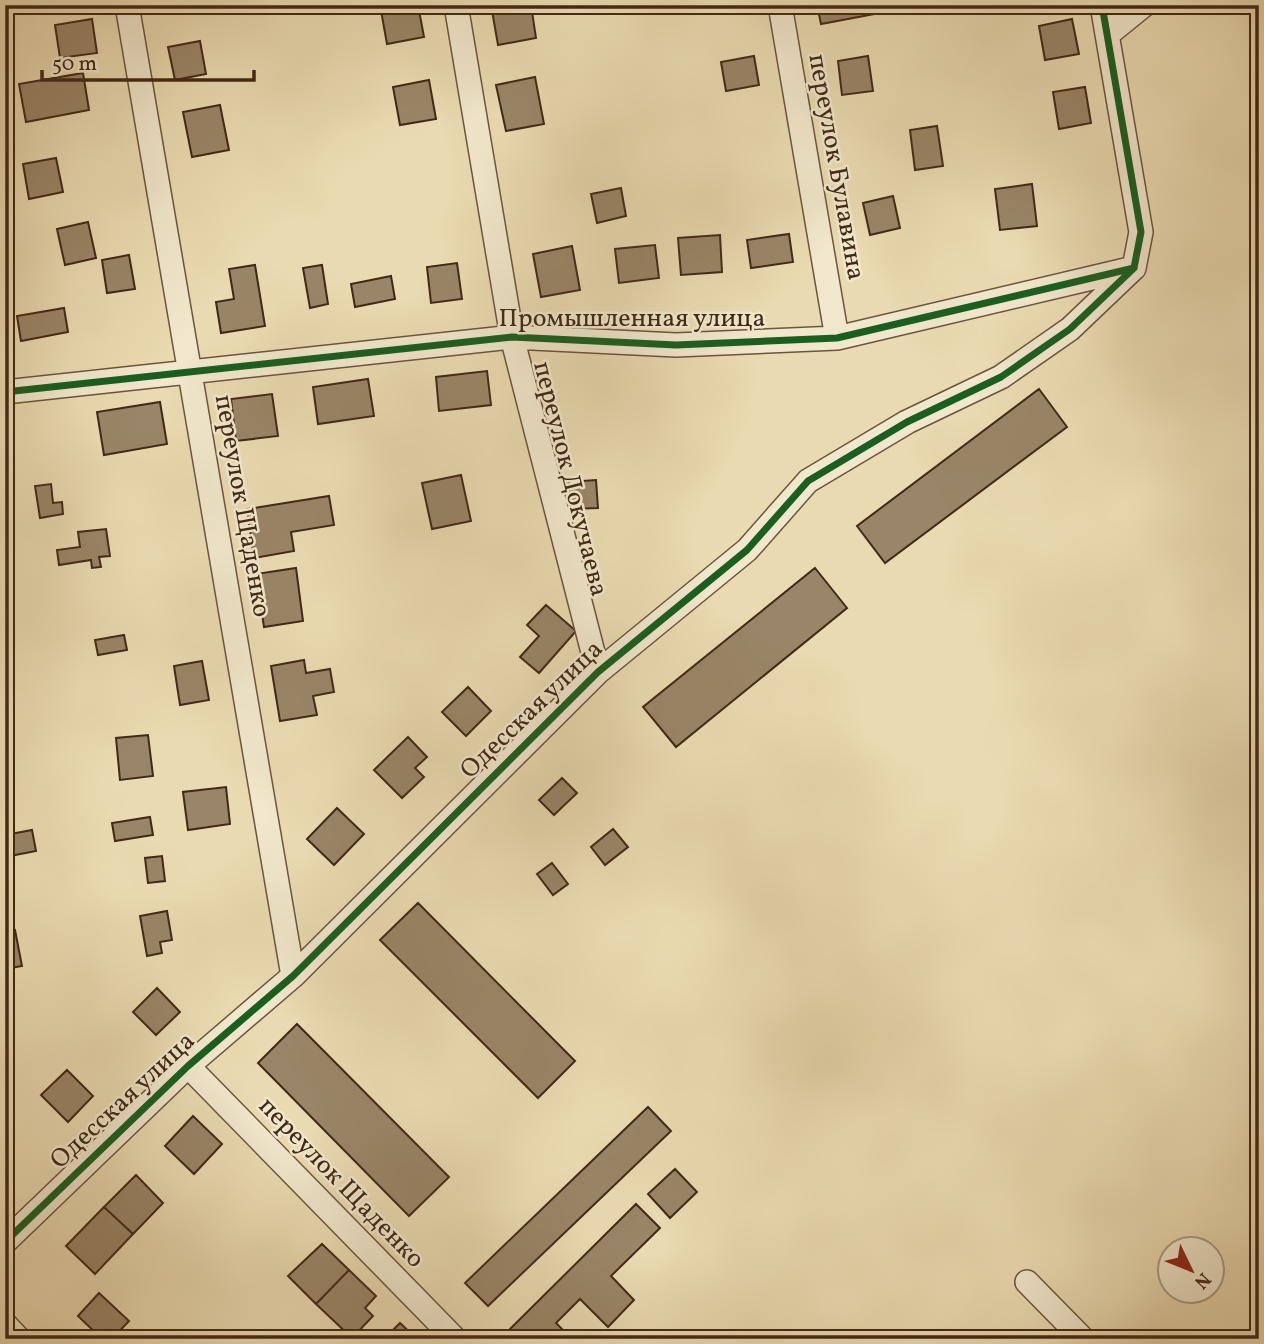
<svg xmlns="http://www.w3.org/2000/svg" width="1264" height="1344" viewBox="0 0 1264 1344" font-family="Vollkorn,serif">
<rect width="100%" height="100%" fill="#eadab1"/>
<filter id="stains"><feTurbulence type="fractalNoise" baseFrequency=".00286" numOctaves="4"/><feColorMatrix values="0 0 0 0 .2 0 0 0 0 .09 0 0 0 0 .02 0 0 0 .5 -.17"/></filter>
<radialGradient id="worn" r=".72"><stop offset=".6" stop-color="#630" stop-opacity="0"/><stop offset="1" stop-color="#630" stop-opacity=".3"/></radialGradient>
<path fill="#998567" stroke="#412917" stroke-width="2" d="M380,5H418L424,37L387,44Z
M491,5H531L536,38L498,45Z
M817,5H878L880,13L821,24Z
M92,19L97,53L60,58L55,25Z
M1072,19L1079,54L1045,60L1039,26Z
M200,41L206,74L175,80L168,47Z
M754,56L759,85L726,91L721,62Z
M868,56L873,91L842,95L838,61Z
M83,73L89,110L26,122L19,84Z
M535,77L544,124L506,131L496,85Z
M429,80L436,119L400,125L393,87Z
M1085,87L1091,123L1059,129L1053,92Z
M220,105L229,150L192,157L183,112Z
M937,126L943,166L915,170L910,130Z
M56,158L63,192L29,199L23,164Z
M1032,184L1037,226L1000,230L995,189Z
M621,188L626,216L597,223L591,194Z
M893,196L900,228L870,235L863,203Z
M88,222L96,258L65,265L57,229Z
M789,234L793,262L751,268L747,240Z
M720,235L722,272L681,275L678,238Z
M655,245L659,278L619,283L615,249Z
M572,246L580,290L541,297L533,254Z
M129,255L135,289L107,293L102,260Z
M457,263L462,299L431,303L427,267Z
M255,265L265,326L221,333L216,302L234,299L229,269Z
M322,265L328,304L310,308L303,268Z
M391,276L395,299L355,307L351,284Z
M64,308L68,332L21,341L17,316Z
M487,371L491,405L439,411L436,377Z
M368,379L374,416L318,424L313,387Z
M1039,389L1067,427L885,563L857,526Z
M272,394L278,436L236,441L231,399Z
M160,402L167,444L104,455L97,412Z
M461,475L471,521L432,529L422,483Z
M596,480L598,508L570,509L568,482Z
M51,484L53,503L62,502L63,514L40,518L35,486Z
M329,496L334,525L291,532L294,551L254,558L247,509Z
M106,529L110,556L99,557L101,567L92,568L91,560L59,565L57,550L80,547L78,532Z
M296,568L303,621L264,627L256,574Z
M815,568L847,608L676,747L643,707Z
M546,605L576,631L539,673L520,657L539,636L527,625Z
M124,635L127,650L98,655L95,640Z
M304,660L306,673L330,669L334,692L313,696L317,715L280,721L271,666Z
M202,661L209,700L180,705L174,666Z
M468,687L491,711L466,736L442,712Z
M148,735L153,776L120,780L116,738Z
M408,737L427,757L415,768L424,777L402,798L374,770Z
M562,778L577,793L554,815L539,800Z
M226,787L230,824L188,830L183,792Z
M337,808L364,834L334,865L307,839Z
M150,817L153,835L115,841L112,823Z
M613,829L628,847L605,865L591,847Z
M32,830L36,851L5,857V835Z
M162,856L165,881L148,883L145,858Z
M552,863L568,884L553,895L537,874Z
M418,903L575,1061L538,1098L380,940Z
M167,911L172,940L160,942L162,953L147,956L140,916Z
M15,930L22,966L5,969V932Z
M157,988L180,1012L156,1035L133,1012Z
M297,1024L449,1177L409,1216L258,1063Z
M67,1070L93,1096L68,1122L41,1095Z
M648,1107L671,1131L488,1306L465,1283Z
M193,1116L222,1144L194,1174L165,1146Z
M675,1169L697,1192L670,1218L648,1194Z
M136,1175L163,1203L133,1234L104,1207Z
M636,1204L660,1228L611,1276L634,1300L608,1327L580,1299L556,1323L564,1331L556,1339H509L505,1334Z
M104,1207L133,1234L95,1274L66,1246Z
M322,1244L349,1270L316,1304L288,1276Z
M349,1270L376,1296L365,1308L373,1316L352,1338L316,1304Z
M99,1293L129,1321L112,1339H102L78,1316Z
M400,1323L417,1339H384Z"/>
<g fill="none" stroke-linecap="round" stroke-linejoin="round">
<g stroke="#6b553e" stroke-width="26">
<path id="minor" d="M127,5L293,976
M456,5L512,337L598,672
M780,5L837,338
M1107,35L1144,5
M5,392L512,337L676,345L837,338L1134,268L1141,232L1102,5
M188,1066L455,1339
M5,1242L188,1066L293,976L598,672L747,550L808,481L907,422L1001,377L1070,329L1134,268
M1027,1282L1083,1339
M5,1324L19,1339"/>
</g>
<use href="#minor" stroke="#f1e7cc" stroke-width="23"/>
<g stroke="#f1e7cc" stroke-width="11">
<path id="cycleway" d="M5,392L512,337L676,345L837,338L1134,268L1141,232L1102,5
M5,1242L188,1066L293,976L598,672L747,550L808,481L907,422L1001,377L1070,329L1134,268"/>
</g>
<use href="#cycleway" stroke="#1b5e20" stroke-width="7"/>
</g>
<g text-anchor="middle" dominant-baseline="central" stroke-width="5" stroke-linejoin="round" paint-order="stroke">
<g font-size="26" fill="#412917" stroke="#f1e7cc">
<text transform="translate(836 167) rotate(80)">переулок Булавина</text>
<text x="632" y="319">Промышленная улица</text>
<text transform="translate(570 479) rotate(76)">переулок Докучаева</text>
<text transform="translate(242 506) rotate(80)">переулок Щаденко</text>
<text transform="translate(532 710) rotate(-44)">Одесская улица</text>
<text transform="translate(123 1101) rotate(-43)">Одесская улица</text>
<text transform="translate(341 1183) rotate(46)">переулок Щаденко</text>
</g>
</g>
<rect width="1264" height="1344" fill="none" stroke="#eadab1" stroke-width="28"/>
<rect x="7" y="7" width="1250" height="1330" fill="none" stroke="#412917" stroke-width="3.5"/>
<rect x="14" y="14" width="1236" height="1316" fill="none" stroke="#412917" stroke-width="2"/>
<g transform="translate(1191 1270) rotate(133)"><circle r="33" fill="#f1e7cc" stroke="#ab9b84" stroke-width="2"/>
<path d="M0-5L12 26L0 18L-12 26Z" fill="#8f2418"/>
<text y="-10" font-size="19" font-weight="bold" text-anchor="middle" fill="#412917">N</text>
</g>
<path d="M42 70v10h212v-10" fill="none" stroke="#412917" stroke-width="3.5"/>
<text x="52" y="70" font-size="21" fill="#412917" stroke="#f1e7cc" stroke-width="5" paint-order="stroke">50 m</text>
<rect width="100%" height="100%" filter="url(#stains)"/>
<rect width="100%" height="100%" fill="url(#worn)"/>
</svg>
